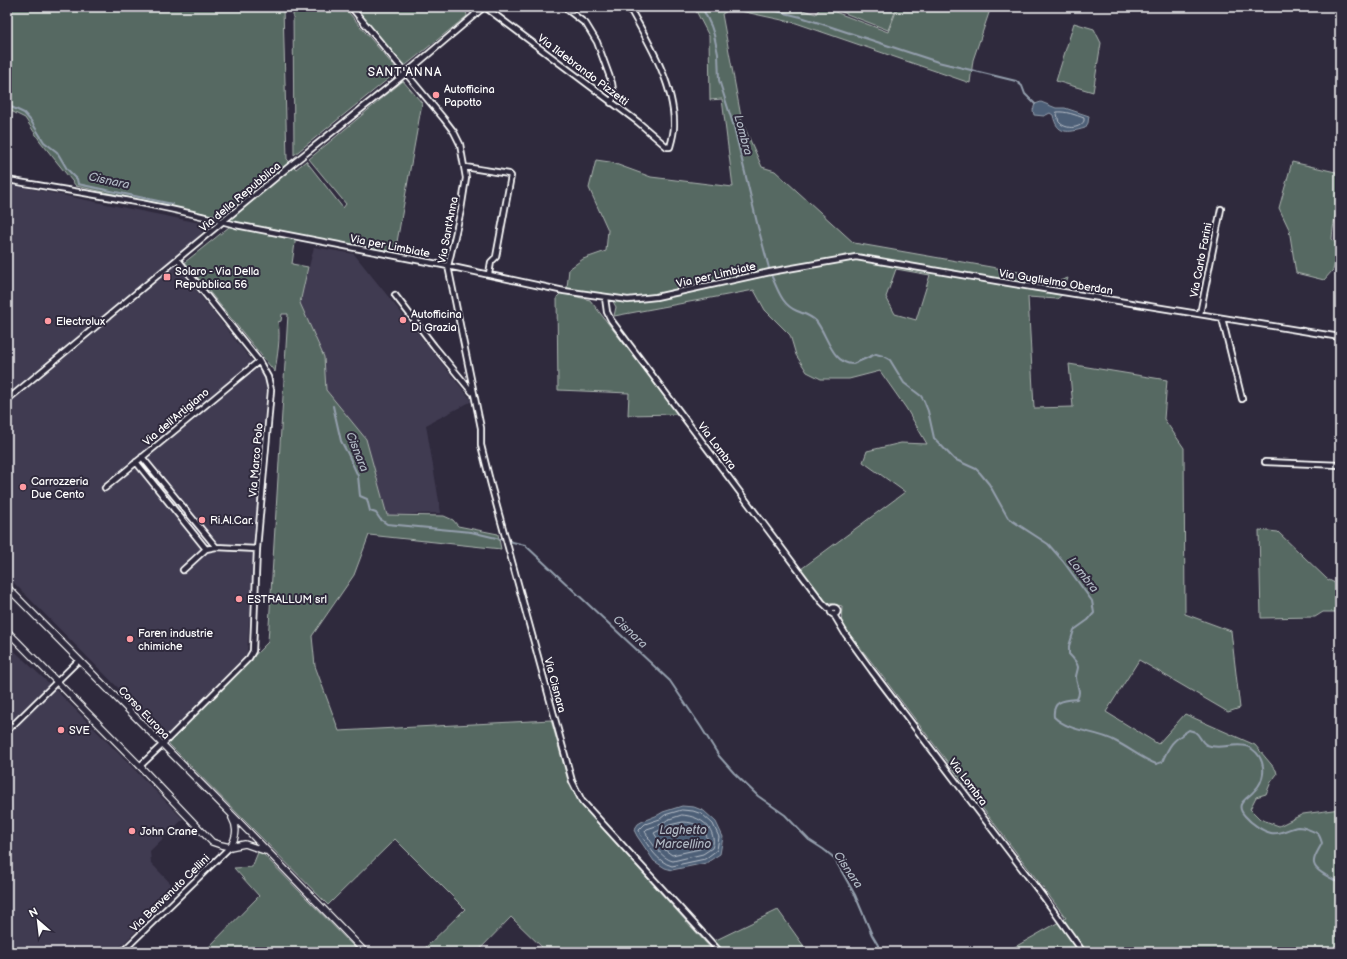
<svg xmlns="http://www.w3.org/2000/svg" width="1347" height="959" viewBox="0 0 1347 959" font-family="'Balsamiq Sans',sans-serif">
<rect width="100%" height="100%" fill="#2f2a3d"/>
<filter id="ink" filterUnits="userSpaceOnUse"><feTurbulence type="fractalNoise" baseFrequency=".025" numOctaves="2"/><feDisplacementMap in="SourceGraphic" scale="8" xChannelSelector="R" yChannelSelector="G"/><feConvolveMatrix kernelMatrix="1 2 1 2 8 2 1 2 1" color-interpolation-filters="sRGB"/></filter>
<g filter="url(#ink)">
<path fill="#403b51" d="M7,184L200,223L202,232L176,265L267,380L247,654L166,736L7,576Z
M314,247L354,254L472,401L426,425L441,513L387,515L366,439L326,390L324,357L300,303Z
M7,644L57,691L183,819L150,851L151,863L177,890L115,952H7Z"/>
<path fill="#576962" stroke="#abb4b0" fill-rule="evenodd" d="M7,7H283L287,159L296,169L306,161L343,208L346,204L309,159L403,81L422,103L395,253L296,236L292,264L308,267L300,303L324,357L326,390L366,439L387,515L444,516L453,520L458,526L498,534L501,549L369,535L354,575L312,636L315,666L339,731L551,720L569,784L581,805L714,952H547L511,917L477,952H421L465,909L395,839L328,905L168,743L268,642L288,314H282L281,321L278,322C281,338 277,356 275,372L185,262L229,227L221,217L76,186L40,141L25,118L7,109Z
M293,7H344L398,71L294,155Z
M354,7H464L466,9L467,16L406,65L402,64Z
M694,7H793L816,14L820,7H822L888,32L898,7H991L973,60L970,83L796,23L731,9L722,14L742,122L762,167L775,171L854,243L1025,273L1053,280L1054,283L1068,278L1062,295L1057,299L1028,297L1034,408L1073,407L1069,364L1167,380L1164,419L1184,448L1185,614L1231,631L1240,708L1228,712L1139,660L1106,712L1158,744L1185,714L1255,745L1276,770L1277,774L1271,782L1266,794L1256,797L1250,809L1260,819L1279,826L1303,814L1340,809V952H1006L1066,918L870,660L841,624L842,606L825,602L801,569L905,492L863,462L867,451L901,443L927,444L906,408L880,371L849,379H821L807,372L796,355L790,335L765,310L754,290L614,316L616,307L610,296L567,288L569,269L583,259L606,251L608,230L589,188L596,160L610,162L651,177L733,187L722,99L710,100L709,36ZM896,269L930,275L916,320L895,314L886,297Z
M829,7H897L888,30Z
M1074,23L1094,29L1101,43L1093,92L1056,81Z
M1292,162L1340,173C1340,180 1342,196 1340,202C1335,213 1333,226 1332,239L1339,247L1333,270L1324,280L1296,273L1289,229L1279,208Z
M561,293L590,300L678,414L628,415L629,393L558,390L557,297Z
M1259,530L1278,532L1327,579L1339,585L1340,612H1323L1315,617L1261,618Z
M259,850L359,952H204L259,896L234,868L252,867Z
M778,910L808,952H724L714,941Z"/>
<path fill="#4d5f77" stroke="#949fad" d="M1041,102L1056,108H1065L1089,116L1088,123L1085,128C1068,133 1057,135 1053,115L1050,113L1044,116L1034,115L1033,110L1035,104Z
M682,806L694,807L704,811L716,822L723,837L720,854L706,863L672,870L665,868L654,861L637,836L634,830L638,824L643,821L658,815L663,812Z"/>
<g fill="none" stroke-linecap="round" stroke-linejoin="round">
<path stroke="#b8bfc9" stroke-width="1" d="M1057,112C1065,111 1076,115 1084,118V121C1079,130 1064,129 1059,122Z
M682,810L693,811L702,814L713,824L719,837L717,850L705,859L672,866C657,862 649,846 640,834L639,830L645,824L660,819L665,815Z
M682,815C696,816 711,823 713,838C714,841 713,845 712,848L703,854L673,861C662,859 649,840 645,831L647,829L662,824L667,820Z
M683,822C696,822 709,829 707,844L700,849L672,855L665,850L654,833L670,825Z"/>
<path stroke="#949fad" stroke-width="2" d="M702,7L711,26L714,35L718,54L719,80L734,127L758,227L769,268
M760,7L801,17L938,62L1016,81L1022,86L1025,94L1035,104
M7,105L24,113L31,121L44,142L57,152L67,169L77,179L78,184L172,204
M772,277C778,290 782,305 797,311C804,314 810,315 816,321C827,334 832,364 853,364L876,354L883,356L890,360L904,383L921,396L924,401L928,411L934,438L954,459L976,469L980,473L989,484L1008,518L1048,544L1063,561L1092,601L1094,613L1088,620L1074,630L1069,646V654C1072,657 1077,662 1078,667C1078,670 1076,674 1076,677C1076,685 1082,691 1077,699C1065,700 1052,700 1054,717C1071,733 1095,730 1115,741C1129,748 1141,758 1156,764L1162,762C1170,744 1172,741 1189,730C1191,731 1194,731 1195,732C1200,735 1201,743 1207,745C1224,752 1244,735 1259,756C1266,767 1264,781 1255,790C1248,799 1233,803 1245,816C1251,823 1262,831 1271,833C1280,835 1289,828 1298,827C1303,827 1314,831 1318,834C1320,836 1321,840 1322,843C1320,848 1314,856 1314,861C1312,871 1333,878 1340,884
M333,406L341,441L348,454L358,476L360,496L367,499L370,511L376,513L380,519L387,524L471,532L525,545L670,681L701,727L719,756L734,773L758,796L785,815L809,840L823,849L832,856L837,863L855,895L872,935L882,952"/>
<g stroke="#fff" stroke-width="8">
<path id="minor" d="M351,7L444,119L454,132L460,144L466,178L461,210L448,266L481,428V445L491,485L572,781L582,801L720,952
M470,7L476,14
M485,7L638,122L667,147H670C672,140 674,133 674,126C675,85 648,41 629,7
M564,7L586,24L597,42L612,83L614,96L611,103
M465,167L509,174L511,176L496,257L491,262L489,274
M7,180C83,193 161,204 236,225L448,266L564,291L628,300L656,297L770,272L856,257L1026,286L1340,337
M395,295L434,346L472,392
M605,298L607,312L611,320L822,602L831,611
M1200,314L1221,209
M1222,318L1242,399
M7,400L291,165L405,74L484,7
M142,457L216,547
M136,462L206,549
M1265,462L1340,465
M105,488L259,361
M183,570L206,549L216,547L257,549
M830.5 611a3.5 3.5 0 1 1 7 0a3.5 3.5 0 1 1-7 0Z
M834,615L846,635L872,671L1045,899L1083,952
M7,731L79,660
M140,766L162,745L249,658L253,651L257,549L271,390L268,377L259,361L178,260
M122,952L230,847"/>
</g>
<g stroke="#fff" stroke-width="8">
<path id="tertiary" d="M7,587L250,833L365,952
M7,631L140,766L212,842L221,845L230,847L245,844L265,851
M230,847C237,837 238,828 232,818"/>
</g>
<use href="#minor" stroke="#2f2a3d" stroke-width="4.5"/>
<use href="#tertiary" stroke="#2f2a3d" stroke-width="5.5"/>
</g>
</g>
<g fill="#ff9aa2" stroke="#2f2a3d" stroke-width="1.5">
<circle cx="436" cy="95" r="4"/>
<rect x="163" y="273" width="8" height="8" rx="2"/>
<circle cx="403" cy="320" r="4"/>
<circle cx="48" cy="321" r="4"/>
<circle cx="23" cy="487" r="4"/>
<circle cx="202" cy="520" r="4"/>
<circle cx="239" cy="599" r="4"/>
<circle cx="130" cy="639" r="4"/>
<circle cx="61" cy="730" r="4"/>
<circle cx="132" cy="831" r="4"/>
</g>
<g text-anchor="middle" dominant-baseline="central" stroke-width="4" stroke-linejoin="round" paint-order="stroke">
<g font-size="11" fill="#fff" stroke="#2f2a3d">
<text transform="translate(583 70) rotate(37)">Via Ildebrando Pizzetti</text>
<text transform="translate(240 197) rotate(-40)">Via della Repubblica</text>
<text transform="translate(448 230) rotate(-79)">Via Sant'Anna</text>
<text transform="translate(390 246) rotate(11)">Via per Limbiate</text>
<text transform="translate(1201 260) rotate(-79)">Via Carlo Farini</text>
<text transform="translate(716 275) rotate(-13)">Via per Limbiate</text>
<text transform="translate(1056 282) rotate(9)">Via Guglielmo Oberdan</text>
<text transform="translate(176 417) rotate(-40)">Via dell'Artigiano</text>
<text transform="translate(717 446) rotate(53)">Via Lombra</text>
<text transform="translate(256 460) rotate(-85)">Via Marco Polo</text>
<text transform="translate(555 685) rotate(75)">Via Cisnara</text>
<text transform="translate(144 713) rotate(46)">Corso Europa</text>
<text transform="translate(968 782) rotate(53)">Via Lombra</text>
<text transform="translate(170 893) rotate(-44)">Via Benvenuto Cellini</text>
</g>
<g font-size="11" fill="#fff" stroke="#2f2a3d" text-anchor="start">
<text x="444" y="89">Autofficina<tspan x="444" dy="13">Papotto</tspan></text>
<text x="175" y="271">Solaro - Via Della<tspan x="175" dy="13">Repubblica 56</tspan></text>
<text x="411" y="314">Autofficina<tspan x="411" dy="13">Di Grazia</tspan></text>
<text x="56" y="321">Electrolux</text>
<text x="31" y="481">Carrozzeria<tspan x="31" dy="13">Due Cento</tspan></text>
<text x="210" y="520">Ri.Al.Car.</text>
<text x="247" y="599">ESTRALLUM srl</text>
<text x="138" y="633">Faren industrie<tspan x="138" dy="13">chimiche</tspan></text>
<text x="69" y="730">SVE</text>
<text x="140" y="831">John Crane</text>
</g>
<g font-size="12" letter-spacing="1" fill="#fff" stroke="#2f2a3d">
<text x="405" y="72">SANT'ANNA</text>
</g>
<g font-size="12" font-style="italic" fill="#afb7c2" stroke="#2f2a3d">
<text transform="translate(743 135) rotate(75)">Lombra</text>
<text transform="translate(109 181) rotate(12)">Cisnara</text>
<text transform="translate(357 452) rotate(68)">Cisnara</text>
<text transform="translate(1083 575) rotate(52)">Lombra</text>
<text transform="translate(630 632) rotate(43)">Cisnara</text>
<text x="683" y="830">Laghetto<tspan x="683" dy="14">Marcellino</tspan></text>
<text transform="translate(848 870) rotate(56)">Cisnara</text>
</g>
</g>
<rect width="1347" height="959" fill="none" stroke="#2f2a3d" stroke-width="24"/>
<rect x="12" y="12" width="1323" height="935" fill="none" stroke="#fff" stroke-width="1.5" filter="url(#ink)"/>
<g transform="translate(38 921) rotate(332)" stroke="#2f2a3d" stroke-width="3" paint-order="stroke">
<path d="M0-3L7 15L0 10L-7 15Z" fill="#ffffff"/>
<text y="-6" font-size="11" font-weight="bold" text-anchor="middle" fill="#ffffff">N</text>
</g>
</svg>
